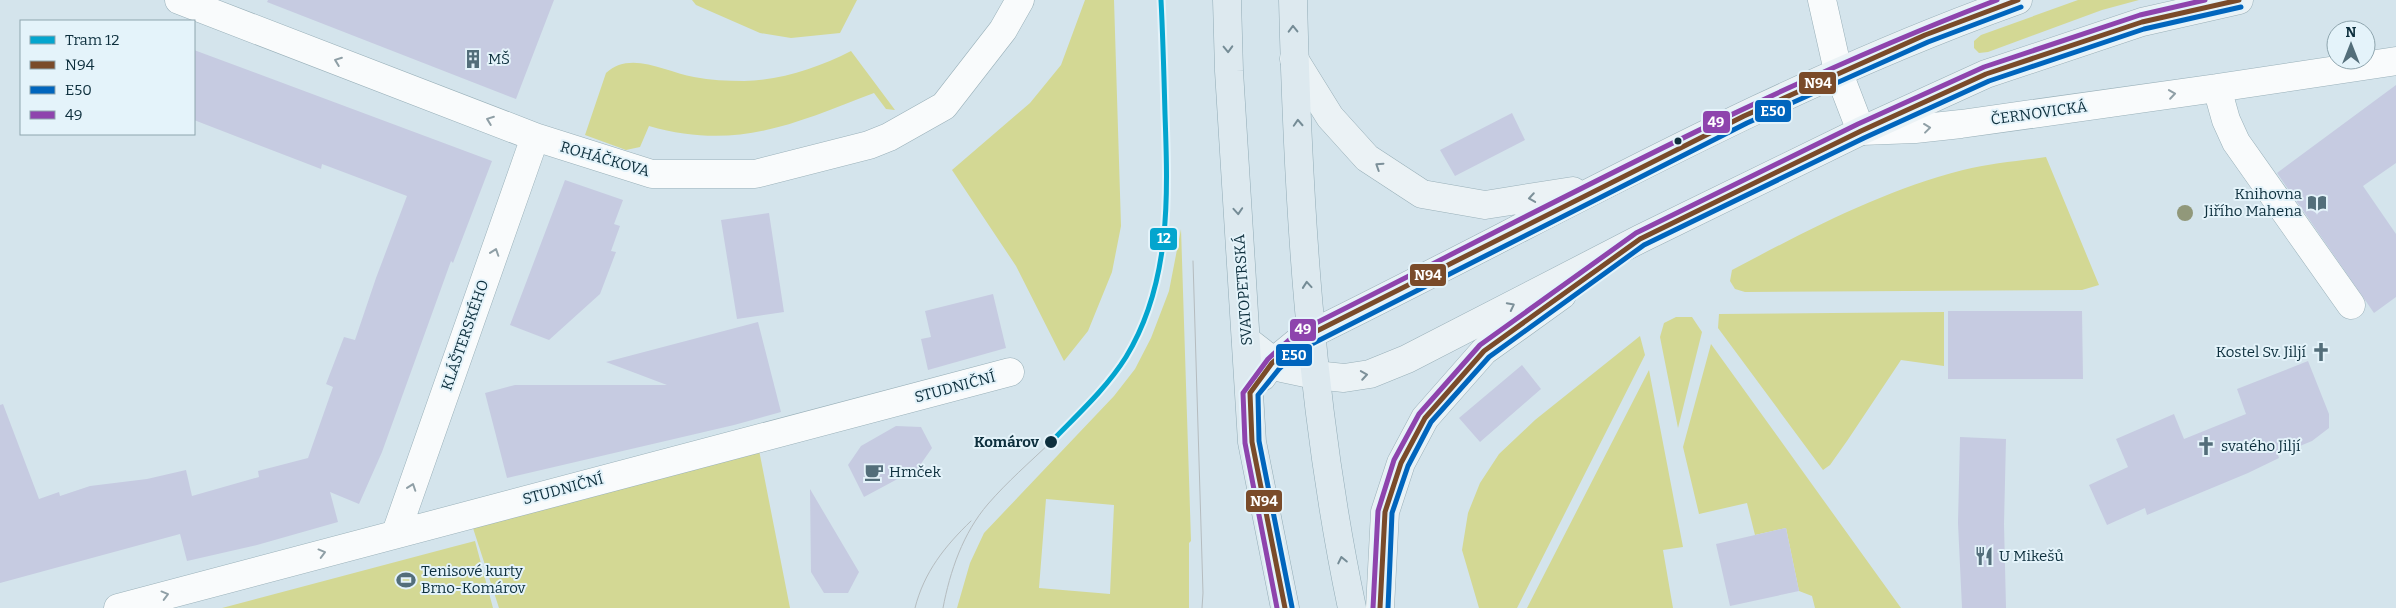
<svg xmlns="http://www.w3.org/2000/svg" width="2396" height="608" viewBox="0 0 2396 608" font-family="Bitter,serif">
<rect width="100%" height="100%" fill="#d4e4ec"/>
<path fill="#d3d894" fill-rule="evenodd" d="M692,0H857L840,33L791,38L760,33L696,5Z
M1085,0H1114L1121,226L1112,272L1088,331L1064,361L1016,266L952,170L1030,103L1061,65Z
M2078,0H2139L2102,10L1988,52L1979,53L1974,48V41L1981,35Z
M851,51L895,110L886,109L874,93C793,124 737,151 649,126L640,147L626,150L585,135L606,73C630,50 666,72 694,77C710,80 727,81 744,81C781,80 818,68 851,51Z
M2046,157L2099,285L2082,290L1745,292L1735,289L1730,281L1732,270C1806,231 1881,191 1963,170C1990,163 2019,161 2046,157Z
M1181,229L1191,541L1189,543V608H957L970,563L984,533L1114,396L1135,369L1151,338L1169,291ZM1046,499L1114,505L1110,594L1039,588Z
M1944,312V366L1901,360L1847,441L1830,465L1823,470L1718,328L1719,314Z
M1676,317H1692L1702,332L1678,428L1660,337L1664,323Z
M1640,336L1645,355L1517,608H1479L1462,550L1468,513L1480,483L1499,454L1535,420Z
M1711,344L1901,608H1815L1812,596L1799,591L1786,528L1755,535L1747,503L1699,514L1683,447Z
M1649,370L1683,547L1663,550L1673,608H1527Z
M759,450L790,608H499L471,522Z
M475,541L493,608H222L452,547Z"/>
<path fill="#c6cbe1" d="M268,0H554L516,99L267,2Z
M194,50L492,161L453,263L451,261L382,452L359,504L330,492L338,522L257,545L187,561L180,534L0,583V405L3,404L39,499L59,492L60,496L90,486L147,479L186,470L192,496L259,477L258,471L308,458L333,387L326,384L344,337L355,340L376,278L407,196L322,164L321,169L194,120Z
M2396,85V163L2363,186L2396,234V297L2374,313L2277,173Z
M1512,113L1525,140L1455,176L1440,150Z
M565,180L623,200L614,224L620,226L611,251L616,252L600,294L549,340L510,325Z
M769,213L784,312L737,319L721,220Z
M993,294L1006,348L928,370L921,339L931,337L925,311Z
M1948,311H2082L2083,379H1948Z
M758,322L781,412L734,425L507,478L485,393L515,385H667L606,362Z
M2308,361L2329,414V428L2312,441L2278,455L2279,458L2248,473L2147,515L2145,508L2107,525L2089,485L2128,467L2116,439L2174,414L2184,439L2246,414L2237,389Z
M1522,365L1541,389L1480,442L1459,418Z
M896,426L921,427L932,448L918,468L864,497L848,465L861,446Z
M1960,437L2006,439L2004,524L2006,608H1962L1958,523Z
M810,489L859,572L848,593H824L811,572Z
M1786,528L1799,591L1730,606L1716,544Z"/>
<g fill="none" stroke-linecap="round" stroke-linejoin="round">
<g stroke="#99b0b9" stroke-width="29">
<path id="minor" d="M179,0L535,137L652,174H755L869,145L889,137L944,106L1003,30L1020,0
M1822,0L1838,71L1861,131L1915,129L1961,124L2217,88
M2351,305L2236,142L2226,120L2217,88L2396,61
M396,533L535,137
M118,608L1010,372"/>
</g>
<g stroke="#99b0b9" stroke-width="29">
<path id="secondary" d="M1294,59L1330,117L1367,158L1422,194L1485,205L1573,191
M1246,340L1282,368L1315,375L1344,378L1370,374L1407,359L1640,239L1861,131L1986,74L2142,22L2239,0
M1262,377L1272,363L1301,339C1539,223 1768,89 2018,0
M1380,608L1385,512L1401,463L1425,418L1484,351L1562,295"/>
</g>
<g stroke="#91abb6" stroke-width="29">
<path id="primary" d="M1227,0L1229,71L1252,442L1285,608
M1293,0C1298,204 1310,408 1352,608"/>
</g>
<use href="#minor" stroke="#f9fbfc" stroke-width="28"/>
<use href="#secondary" stroke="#ebf2f5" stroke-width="28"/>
<use href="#primary" stroke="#dde9ef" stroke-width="28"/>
<path stroke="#b5bcbf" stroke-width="1" d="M1193,261L1203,593L1202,608
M915,608C924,572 945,546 971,521
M943,608C950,571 963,533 988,504C1007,482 1030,462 1051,442"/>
<g stroke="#e4f3fa" stroke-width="9">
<path id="bus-1" d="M1250,393L1272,363L1301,339L1744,116L1925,35L2018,0
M1250,393L1252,442L1285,608
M1380,608L1385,512L1401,463L1425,418L1484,351L1640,239L1861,131L1986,74L2142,22L2239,0"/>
</g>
<g stroke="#e4f3fa" stroke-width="9">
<path id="bus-2" d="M1292,607L1259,441L1258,395L1279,369L1298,351L1747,123L1928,42L2021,7
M1388,608L1392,513L1408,466L1431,422L1489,357L1644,245L1864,138L1989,81L2144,29L2241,7"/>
</g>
<g stroke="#e4f3fa" stroke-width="9">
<path id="bus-3" d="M1277,608L1245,443L1243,393L1268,359L1298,332C1529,217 1755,92 1997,0
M1373,608L1378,511L1394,460L1419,414L1480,345L1636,233L1858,124L1984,67L2140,15L2205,0"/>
</g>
<use href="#bus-1" stroke="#7a4b2a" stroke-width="5"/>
<use href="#bus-2" stroke="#0065bd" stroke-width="5"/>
<use href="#bus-3" stroke="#8e44ad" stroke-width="5"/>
<g stroke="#e4f3fa" stroke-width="9">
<path id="tram-1" d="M1051,442C1077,415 1106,389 1126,357C1171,283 1168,197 1165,114C1164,76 1163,38 1161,0"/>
</g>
<use href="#tram-1" stroke="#03a5ce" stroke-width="5"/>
</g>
<circle fill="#91987a" cx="2185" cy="213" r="8"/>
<defs><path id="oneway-chevron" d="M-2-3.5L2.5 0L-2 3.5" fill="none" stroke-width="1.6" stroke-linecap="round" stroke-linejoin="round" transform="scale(1.25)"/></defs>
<g stroke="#758c96">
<use href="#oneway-chevron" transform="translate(1293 29) rotate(-91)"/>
<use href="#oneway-chevron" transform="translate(1228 49) rotate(88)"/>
<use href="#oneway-chevron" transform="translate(1298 123) rotate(-93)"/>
<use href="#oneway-chevron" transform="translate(1238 211) rotate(86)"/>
<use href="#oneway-chevron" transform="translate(1307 285) rotate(-95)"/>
<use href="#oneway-chevron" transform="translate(1342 560) rotate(-102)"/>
</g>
<g stroke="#8f9fa6">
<use href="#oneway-chevron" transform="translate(338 61) rotate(-159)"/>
<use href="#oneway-chevron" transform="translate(2172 94) rotate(-8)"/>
<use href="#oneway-chevron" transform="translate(490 120) rotate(-159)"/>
<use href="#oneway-chevron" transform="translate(1927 128) rotate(-7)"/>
<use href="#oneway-chevron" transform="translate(495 252) rotate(-71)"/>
<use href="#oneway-chevron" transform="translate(412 487) rotate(-71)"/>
<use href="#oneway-chevron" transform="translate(322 553) rotate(-15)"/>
<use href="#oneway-chevron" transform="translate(165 595) rotate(-15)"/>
</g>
<g stroke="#7c9099">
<use href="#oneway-chevron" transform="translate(1379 166) rotate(-147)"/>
<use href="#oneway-chevron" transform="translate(1532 198) rotate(171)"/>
<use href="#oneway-chevron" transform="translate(1511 306) rotate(-27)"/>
<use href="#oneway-chevron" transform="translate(1364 375) rotate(-9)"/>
</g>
<defs>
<g id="building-bare" transform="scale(1.5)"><path d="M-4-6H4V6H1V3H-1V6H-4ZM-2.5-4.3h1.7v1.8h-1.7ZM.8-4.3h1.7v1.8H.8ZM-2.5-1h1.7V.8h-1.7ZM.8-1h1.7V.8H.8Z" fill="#536e7a" stroke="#e4f3fa" stroke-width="2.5" paint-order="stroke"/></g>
<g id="library-bare" transform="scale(1.5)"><path d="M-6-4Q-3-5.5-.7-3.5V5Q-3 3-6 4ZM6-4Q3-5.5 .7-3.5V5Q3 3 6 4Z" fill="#536e7a" stroke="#e4f3fa" stroke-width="2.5" paint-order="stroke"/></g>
<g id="church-bare" transform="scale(1.5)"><path d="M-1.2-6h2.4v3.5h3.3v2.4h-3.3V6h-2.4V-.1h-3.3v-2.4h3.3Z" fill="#536e7a" stroke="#e4f3fa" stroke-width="2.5" paint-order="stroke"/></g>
<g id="cafe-bare" transform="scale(1.5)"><path d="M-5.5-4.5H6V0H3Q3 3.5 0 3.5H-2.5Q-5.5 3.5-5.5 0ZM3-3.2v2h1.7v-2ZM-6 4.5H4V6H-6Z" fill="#536e7a" stroke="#e4f3fa" stroke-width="2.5" paint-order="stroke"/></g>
<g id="restaurant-bare" transform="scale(1.5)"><path d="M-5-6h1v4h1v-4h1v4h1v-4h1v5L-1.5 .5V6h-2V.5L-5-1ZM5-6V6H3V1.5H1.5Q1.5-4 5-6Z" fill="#536e7a" stroke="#e4f3fa" stroke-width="2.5" paint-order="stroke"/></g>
<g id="stadium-bare" transform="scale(1.5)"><path d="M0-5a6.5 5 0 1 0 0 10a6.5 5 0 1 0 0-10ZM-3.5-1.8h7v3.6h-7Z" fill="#536e7a" stroke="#e4f3fa" stroke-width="2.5" paint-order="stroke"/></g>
</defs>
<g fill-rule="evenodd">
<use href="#building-bare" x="473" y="59"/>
<use href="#library-bare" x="2317" y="203"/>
<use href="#church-bare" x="2321" y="352"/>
<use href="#church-bare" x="2206" y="446"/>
<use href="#cafe-bare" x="874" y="472"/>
<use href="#restaurant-bare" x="1984" y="556"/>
<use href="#stadium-bare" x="406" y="580"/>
</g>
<g fill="#0d2f3d" stroke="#e4f3fa" stroke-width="2">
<circle cx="1678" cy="141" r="4.5"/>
<circle cx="1051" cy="442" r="7"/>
</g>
<g text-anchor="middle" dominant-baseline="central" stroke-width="4" stroke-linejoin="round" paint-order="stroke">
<g font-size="15" fill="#0d2f3d" stroke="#e4f3fa" text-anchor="start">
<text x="488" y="59">MŠ</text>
<text x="2302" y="194" text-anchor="end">Knihovna<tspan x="2302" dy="17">Jiřího Mahena</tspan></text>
<text x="2306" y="352" text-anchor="end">Kostel Sv. Jiljí</text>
<text x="2221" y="446">svatého Jiljí</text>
<text x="889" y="472">Hrnček</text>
<text x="1999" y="556">U Mikešů</text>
<text x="421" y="571">Tenisové kurty<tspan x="421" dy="17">Brno-Komárov</tspan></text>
</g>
<g font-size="15" fill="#0d2f3d" stroke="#e4f3fa">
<text transform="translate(2039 113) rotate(-8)">ČERNOVICKÁ</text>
<text transform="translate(605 159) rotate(16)">ROHÁČKOVA</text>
<text transform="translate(1243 290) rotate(-94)">SVATOPETRSKÁ</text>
<text transform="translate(465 335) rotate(-71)">KLÁŠTERSKÉHO</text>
<text transform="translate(955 387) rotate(-15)">STUDNIČNÍ</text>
<text transform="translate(563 489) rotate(-15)">STUDNIČNÍ</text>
</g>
<g font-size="15" font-weight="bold" fill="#0d2f3d" stroke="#e4f3fa" text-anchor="end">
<text x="1039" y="442">Komárov</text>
</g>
</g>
<g stroke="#e4f3fa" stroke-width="2">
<rect x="1798" y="71" width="39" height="24" rx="5" fill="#7a4b2a"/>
<rect x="1754" y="99" width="38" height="24" rx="5" fill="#0065bd"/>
<rect x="1702" y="110" width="29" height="24" rx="5" fill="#8e44ad"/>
<rect x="1149" y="227" width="29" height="24" rx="5" fill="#03a5ce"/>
<rect x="1409" y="263" width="38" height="24" rx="5" fill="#7a4b2a"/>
<rect x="1289" y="318" width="28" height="24" rx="5" fill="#8e44ad"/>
<rect x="1275" y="343" width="38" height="24" rx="5" fill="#0065bd"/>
<rect x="1245" y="489" width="38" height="24" rx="5" fill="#7a4b2a"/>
</g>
<g font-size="14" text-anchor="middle" font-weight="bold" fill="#fff">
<text x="1818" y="88">N94</text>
<text x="1773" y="116">E50</text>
<text x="1716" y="127">49</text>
<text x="1164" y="243">12</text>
<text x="1428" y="280">N94</text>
<text x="1303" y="334">49</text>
<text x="1294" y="360">E50</text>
<text x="1264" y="506">N94</text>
</g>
<rect x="20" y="20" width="175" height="115" fill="#e4f3fa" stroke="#8ea5ae"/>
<rect x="30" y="36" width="25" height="8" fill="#03a5ce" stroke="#8ea5ae"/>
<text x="65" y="45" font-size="15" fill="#0d2f3d">Tram 12</text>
<rect x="30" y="61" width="25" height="8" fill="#7a4b2a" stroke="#8ea5ae"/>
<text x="65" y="70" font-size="15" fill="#0d2f3d">N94</text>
<rect x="30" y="86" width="25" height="8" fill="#0065bd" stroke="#8ea5ae"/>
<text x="65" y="95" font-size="15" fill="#0d2f3d">E50</text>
<rect x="30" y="111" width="25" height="8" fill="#8e44ad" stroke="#8ea5ae"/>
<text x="65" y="120" font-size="15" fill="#0d2f3d">49</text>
<g transform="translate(2351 45)"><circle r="24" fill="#e4f3fa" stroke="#8ea5ae"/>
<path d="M0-4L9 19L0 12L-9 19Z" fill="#536e7a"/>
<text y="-8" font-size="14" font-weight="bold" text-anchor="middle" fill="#0d2f3d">N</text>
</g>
</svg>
